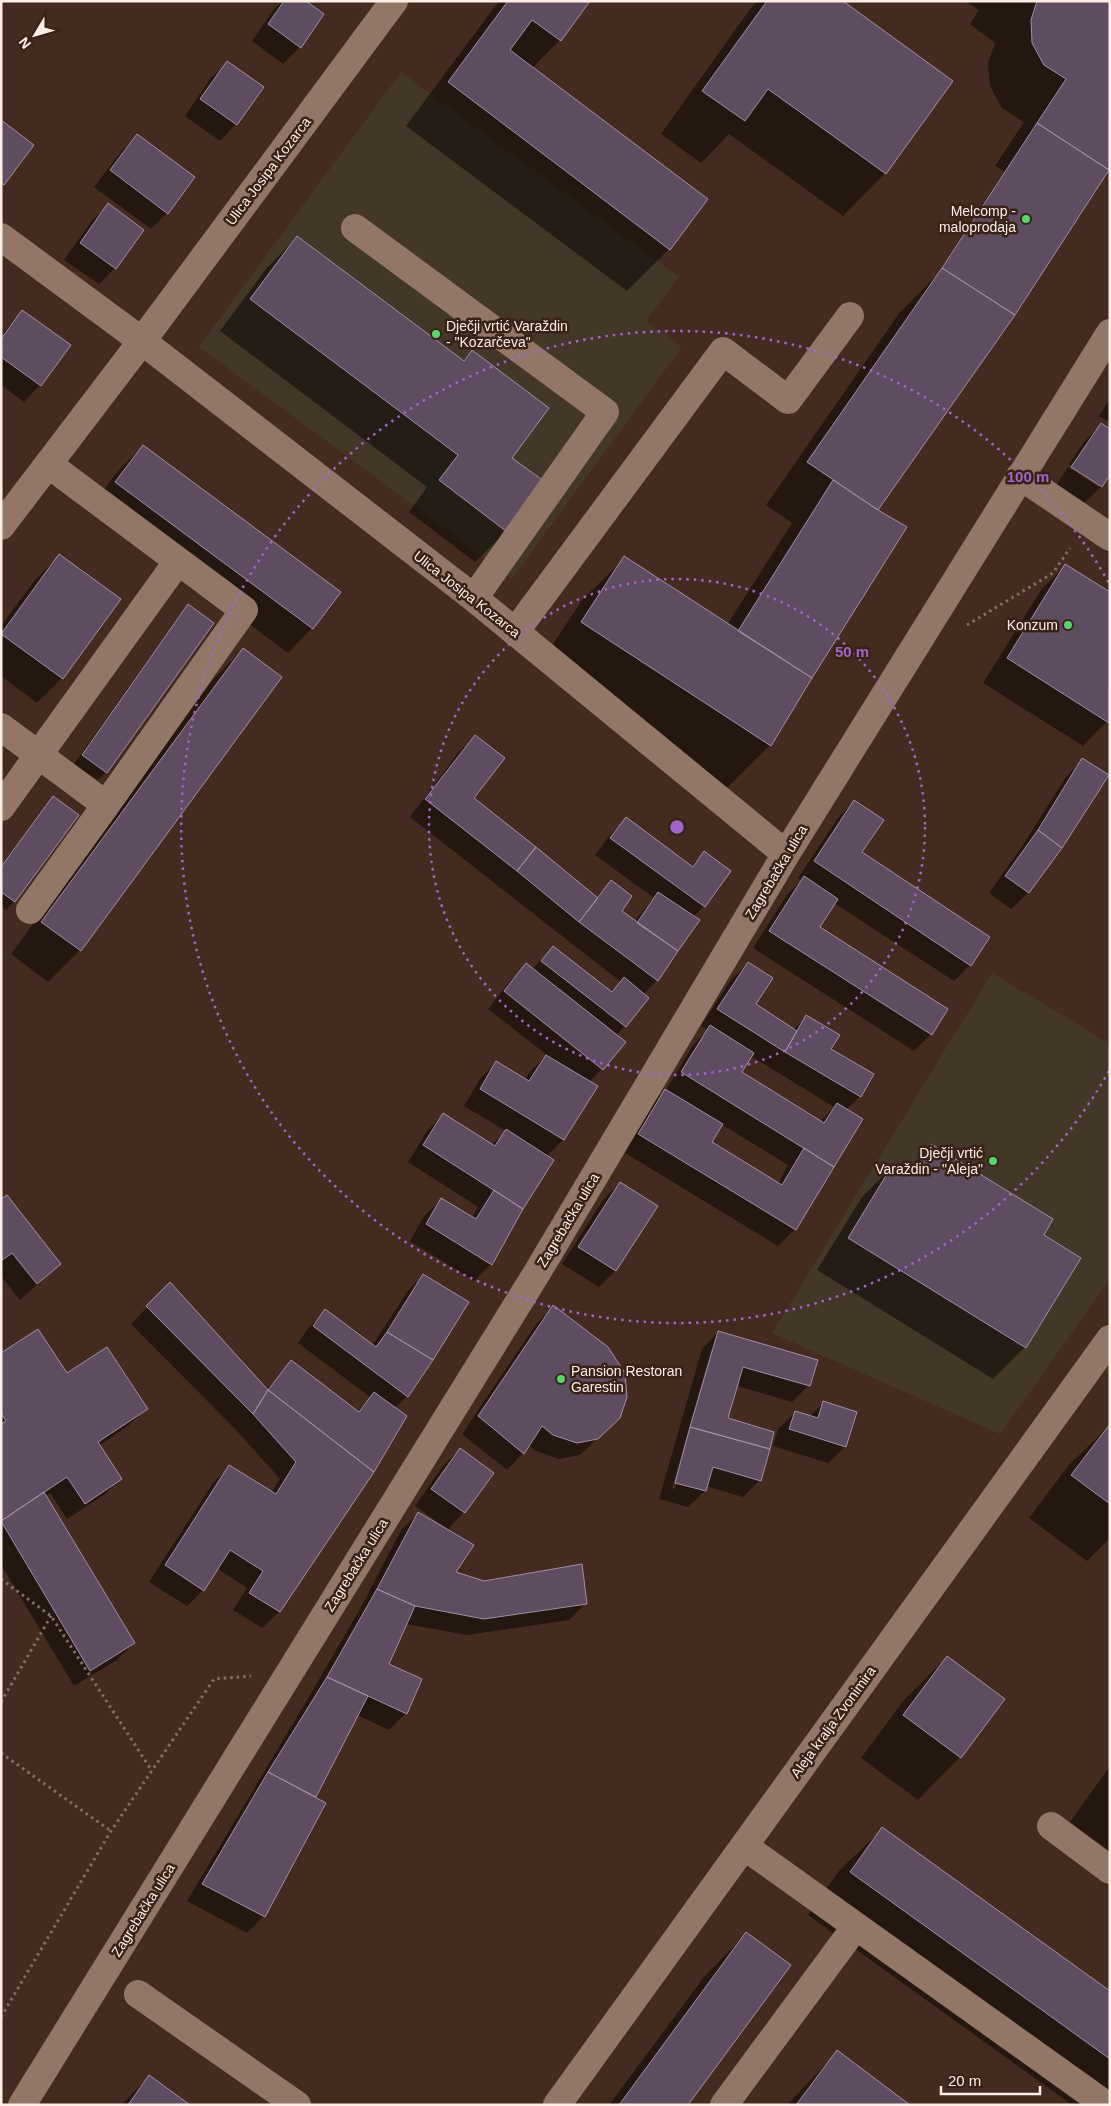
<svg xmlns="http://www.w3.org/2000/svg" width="1111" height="2106" viewBox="0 0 1111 2106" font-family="Arial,sans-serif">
<rect width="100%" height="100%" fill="#432c1f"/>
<path fill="#433828" d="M401,72L679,277L646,321L682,347L512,578L199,347Z
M992,973L1110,1044V1279L1000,1434L772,1333Z"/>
<path fill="#0007" fill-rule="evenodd" d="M283,1H303L300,47L283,64L252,41L274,9Z
M499,1H589L560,40L532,68L669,249L627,291L406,126Z
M758,1H841L885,173L843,216L729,134L701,163L661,134L750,9Z
M965,1H1110V167L1014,315L876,511L770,745L727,788L539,665L582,600L625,558L727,625L792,523L766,505L900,312L936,276L1004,171L995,166L1024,122L1002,108L990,86L988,63L995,43L970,24L979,10Z
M227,63L236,124L220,141L185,116L210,79Z
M137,135L167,213L151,229L94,187L121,152Z
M108,205L115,268L99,284L64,260L91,222Z
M297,237L462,361L472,352L510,458L507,531L475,562L409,512L427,487L220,331L266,269Z
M23,312L40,385L24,402L1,385V335Z
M1110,399V422L1099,416Z
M1101,425L1110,473L1101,487L1084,503L1056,485L1068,467L1099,487V484L1069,464L1084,442Z
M143,446L312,628L288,653L91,507L118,471Z
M59,556L119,599L62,678L37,703L1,676V626L35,580Z
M1065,566L1110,593V718L1083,746L983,683L1041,590Z
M188,606L212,623L106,772L98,780L74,764L180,614Z
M243,649L281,677L80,950L48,982L11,954L212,681Z
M475,737L472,798L596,897L611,882L620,911L634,922L654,898L595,855L610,835L626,818L691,867L704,853L729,872L704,906L693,917L698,920L657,980L643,995L648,998L616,1036L602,1069L589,1082L596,1087L563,1140L546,1157L522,1208L491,1264L474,1281L410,1241L424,1216L441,1200L472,1218L478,1207L408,1162L427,1131L444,1114L492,1145L506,1131L464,1106L480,1079L496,1063L525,1080L529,1073L547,1055L488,1009L510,981L527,965L532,969L553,948L610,992L621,982L410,817L458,753Z
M1082,760L1061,847L1028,893L1011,909L989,893L1021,848L1066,777Z
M54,798L77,815L14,902L6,910L1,906V866L45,806Z
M854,801L861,853L970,965L954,981L834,903L819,928L946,1009L931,1034L914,1051L753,948L787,895L801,881L798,878L838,818Z
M748,963L755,1004L793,1030L807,1017L829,1049L872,1075L860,1096L846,1110L795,1229L778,1246L622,1151L648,1107L666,1090L694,1044L708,1030L701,1026L731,980ZM751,1056L834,1107L820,1122L740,1073ZM721,1124L788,1165L778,1184L710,1142Z
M931,1146L1042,1235L1025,1347L993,1379L817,1270L862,1197L893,1166L905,1172Z
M620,1183L656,1207L615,1271L599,1287L562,1264L603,1200Z
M1,1201L60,1264L20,1300L1,1276Z
M423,1275L407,1396L395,1408L373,1471L279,1612L262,1628L233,1610L247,1588L217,1568L203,1590L187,1606L149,1582L213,1483L230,1466L271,1493L280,1479L237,1431L131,1324L170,1283L266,1390L291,1362L357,1412L370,1397L298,1343L309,1327L326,1311L372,1346L407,1292Z
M554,1306L619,1417L580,1455L559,1459L536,1451L528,1445L523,1453L507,1470L462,1434L537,1323Z
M718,1332L809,1385L792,1402L737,1386L727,1419L760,1480L743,1497L706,1486L705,1491L688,1507L659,1499L702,1349ZM711,1350H714L675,1489L672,1488Z
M1,1355L67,1375L146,1409L129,1425L99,1446L121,1478L104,1495L67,1519L50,1493L45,1496L134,1643L117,1660L74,1686L1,1565Z
M824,1402L845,1447L828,1463L773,1446L778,1429L795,1413L809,1417Z
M1110,1425V1538L1087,1561L1029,1518L1068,1466Z
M460,1449L464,1512L448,1529L415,1506L443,1466Z
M418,1514L454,1573L484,1582L586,1603L569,1620L467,1635L406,1624L387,1665L406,1713L389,1730L357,1715L314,1798L324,1804L264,1916L247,1933L187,1901L310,1695L361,1607L401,1530Z
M947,1657L960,1757L918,1800L861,1758L904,1700Z
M1110,1766V1851L1070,1822Z
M882,1829L1110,1992V2105H1072L808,1915L839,1871Z
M746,1934L686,2105H609L704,1977Z
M837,2052L908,2105H787Z
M149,2077L188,2105H121Z"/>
<path fill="#5e4c61" stroke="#a28fa6" d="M284,1H306L324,14L301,48L268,24Z
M508,1H590L561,41L532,20L510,50L708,199L670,250L448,82Z
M767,1H843L953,81L886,174L768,89L745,121L702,91Z
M1037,1H1110L1109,170L1037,123L1066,79L1044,65L1032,43L1031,20Z
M227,61L264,87L237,125L200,99Z
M1,120L34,145L4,185L1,183Z
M1037,123L1109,170L1015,315L942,268Z
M137,134L195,177L168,214L110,170Z
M108,203L144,230L116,269L80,243Z
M297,236L464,361L472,350L549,408L512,458L545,482L507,532L439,480L458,455L250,299Z
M942,268L1015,315L878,510L807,462Z
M22,310L71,345L41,386L1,357V339Z
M1101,423L1110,429V475L1102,487L1071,467Z
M143,445L341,592L313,629L115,482Z
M833,480L878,510L907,527L812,678L738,631Z
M59,554L121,599L63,679L1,634Z
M624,556L812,678L771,746L581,622Z
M1065,564L1110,592L1109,723L1007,658Z
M188,604L214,623L107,773L82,755Z
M243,648L282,677L81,951L41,922Z
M475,735L505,758L474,798L536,847L517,871L425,799Z
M1082,758L1109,775L1062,848L1038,830Z
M53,796L79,815L15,902L1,892V867Z
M854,800L884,820L862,852L990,937L971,966L814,861Z
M626,817L693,867L704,851L731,871L705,907L610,838Z
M1038,830L1062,848L1029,893L1005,876Z
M536,847L598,898L579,922L517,871Z
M804,876L838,899L820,927L948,1009L932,1035L769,931Z
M611,880L632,896L622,911L678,951L658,981L579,922Z
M658,892L700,920L678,951L637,923Z
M553,946L612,992L624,977L649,998L626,1027L541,961Z
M748,962L773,978L756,1004L797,1031L785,1052L717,1009Z
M526,963L626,1042L603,1070L504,991Z
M806,1015L840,1035L831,1049L874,1074L861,1097L785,1052Z
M710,1025L754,1053L742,1072L824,1123L837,1103L863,1119L834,1167L681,1072Z
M546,1055L598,1086L564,1140L480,1089L496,1061L529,1081Z
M665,1089L723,1124L712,1142L782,1185L804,1148L834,1167L796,1230L638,1134Z
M443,1113L495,1146L506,1129L554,1160L523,1209L423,1145Z
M931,1144L1053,1219L1044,1235L1081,1258L1026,1348L848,1238L893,1164L912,1176Z
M620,1182L658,1206L616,1271L578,1247Z
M494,1190L523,1209L492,1265L426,1224L441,1198L476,1219Z
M7,1195L61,1264L37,1284L12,1253L1,1261V1199Z
M423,1274L469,1302L433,1360L387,1332Z
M170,1282L268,1390L253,1414L146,1306Z
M553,1305L608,1347L625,1373L627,1397L620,1418L598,1439L577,1443L553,1435L542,1426L524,1454L478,1416Z
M325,1309L376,1347L387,1332L433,1360L408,1397L313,1326Z
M38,1329L67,1373L107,1347L148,1409L98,1442L122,1479L85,1504L67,1477L1,1521V1424L6,1421L1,1413V1353Z
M718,1331L818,1360L810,1386L743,1367L728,1418L774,1432L770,1449L690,1427Z
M291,1360L359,1412L374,1392L407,1416L374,1472L268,1390Z
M268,1390L374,1472L280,1612L249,1593L263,1571L230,1550L204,1591L165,1565L229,1465L276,1494L296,1462L253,1414Z
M823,1401L857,1412L846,1447L789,1429L795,1411L818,1418Z
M1110,1424V1504L1071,1475Z
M690,1427L770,1449L761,1481L713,1467L706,1491L675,1483Z
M460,1448L494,1473L465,1513L431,1489Z
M44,1492L135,1643L90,1671L1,1521Z
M418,1512L474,1545L456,1572L484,1581L582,1564L587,1604L484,1619L415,1606L377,1589Z
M377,1589L415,1606L389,1664L422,1679L407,1714L327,1677Z
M947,1656L1005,1699L961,1758L903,1715Z
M327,1677L368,1696L316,1797L268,1772Z
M268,1772L326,1803L265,1917L202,1884Z
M882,1827L1110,1991V2059L850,1872Z
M746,1932L791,1965L688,2105H619Z
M837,2050L910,2105H796Z
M149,2075L190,2105H128Z"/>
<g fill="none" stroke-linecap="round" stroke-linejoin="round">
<path stroke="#846f64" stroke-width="3" stroke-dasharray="2.5 4" stroke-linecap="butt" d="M967,625L1053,573L1070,548
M1,1579L51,1616L152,1771
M1,1702L51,1616
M1,1753L111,1831
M1,2017L111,1831L214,1679L251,1676"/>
<path stroke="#927768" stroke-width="28" d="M355,228L605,412L474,598
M1,237L142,341L474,598L786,854
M1020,476L1110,537
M1,526L142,341L394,1
M515,632L723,351L788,400L850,316
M1,727L106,805L244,610L48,464
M1,807L178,561
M30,910L106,805
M1051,1826L1110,1870
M744,1846L1106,2105
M138,1994L297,2105
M22,2105L535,1276L786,854L1110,333
M557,2105L1110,1339
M724,2105L856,1926"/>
</g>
<g fill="none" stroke="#a266cb" stroke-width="2.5" stroke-dasharray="2.5 5">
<circle cx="677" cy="827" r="248"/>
<path d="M1109 1071A496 496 0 1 1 1109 583"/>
</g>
<g fill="#59d56f" stroke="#382216" stroke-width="2">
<circle cx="1026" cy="219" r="5"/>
<circle cx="436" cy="334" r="5"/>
<circle cx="1068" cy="625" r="5"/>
<circle cx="993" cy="1161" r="5"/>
<circle cx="561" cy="1379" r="5"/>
</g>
<g text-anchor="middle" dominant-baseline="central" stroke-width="5" stroke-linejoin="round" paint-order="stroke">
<g font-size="14" fill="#feeee6" stroke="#382216">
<text transform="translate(268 171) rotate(-53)">Ulica Josipa Kozarca</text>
<text transform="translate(467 594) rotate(38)">Ulica Josipa Kozarca</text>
<text transform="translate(776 872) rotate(-59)">Zagrebačka ulica</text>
<text transform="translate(568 1220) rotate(-59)">Zagrebačka ulica</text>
<text transform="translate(356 1565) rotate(-58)">Zagrebačka ulica</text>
<text transform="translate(833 1722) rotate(-54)">Aleja kralja Zvonimira</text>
<text transform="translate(143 1910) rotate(-58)">Zagrebačka ulica</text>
</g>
<g font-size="14" fill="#feeee6" stroke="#382216" text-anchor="end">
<text x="1016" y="211">Melcomp -<tspan x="1016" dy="16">maloprodaja</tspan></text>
<text x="446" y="326" text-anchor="start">Dječji vrtić Varaždin<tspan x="446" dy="16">- "Kozarčeva"</tspan></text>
<text x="1058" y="625">Konzum</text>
<text x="983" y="1153">Dječji vrtić<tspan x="983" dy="16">Varaždin - "Aleja"</tspan></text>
<text x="571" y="1371" text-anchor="start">Pansion Restoran<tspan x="571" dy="16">Garestin</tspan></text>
</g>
</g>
<circle cx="677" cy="827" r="8" fill="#a266cb" stroke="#382216" stroke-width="2.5"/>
<g font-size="15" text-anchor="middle" font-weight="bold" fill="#a266cb" stroke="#382216" stroke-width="5" stroke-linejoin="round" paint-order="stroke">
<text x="1028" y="482">100 m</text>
<text x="852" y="657">50 m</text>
</g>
<rect width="1111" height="2106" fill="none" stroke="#feeee6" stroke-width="5"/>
<g transform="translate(35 35) rotate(232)" stroke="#382216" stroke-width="4" paint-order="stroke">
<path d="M0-4L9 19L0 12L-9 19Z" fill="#feeee6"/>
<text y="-8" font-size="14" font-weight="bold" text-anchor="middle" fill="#feeee6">N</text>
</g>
<path d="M941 2086v8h99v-8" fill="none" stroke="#feeee6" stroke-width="2.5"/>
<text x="948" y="2086" font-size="15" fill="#feeee6" stroke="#382216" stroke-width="4" paint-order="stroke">20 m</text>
</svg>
